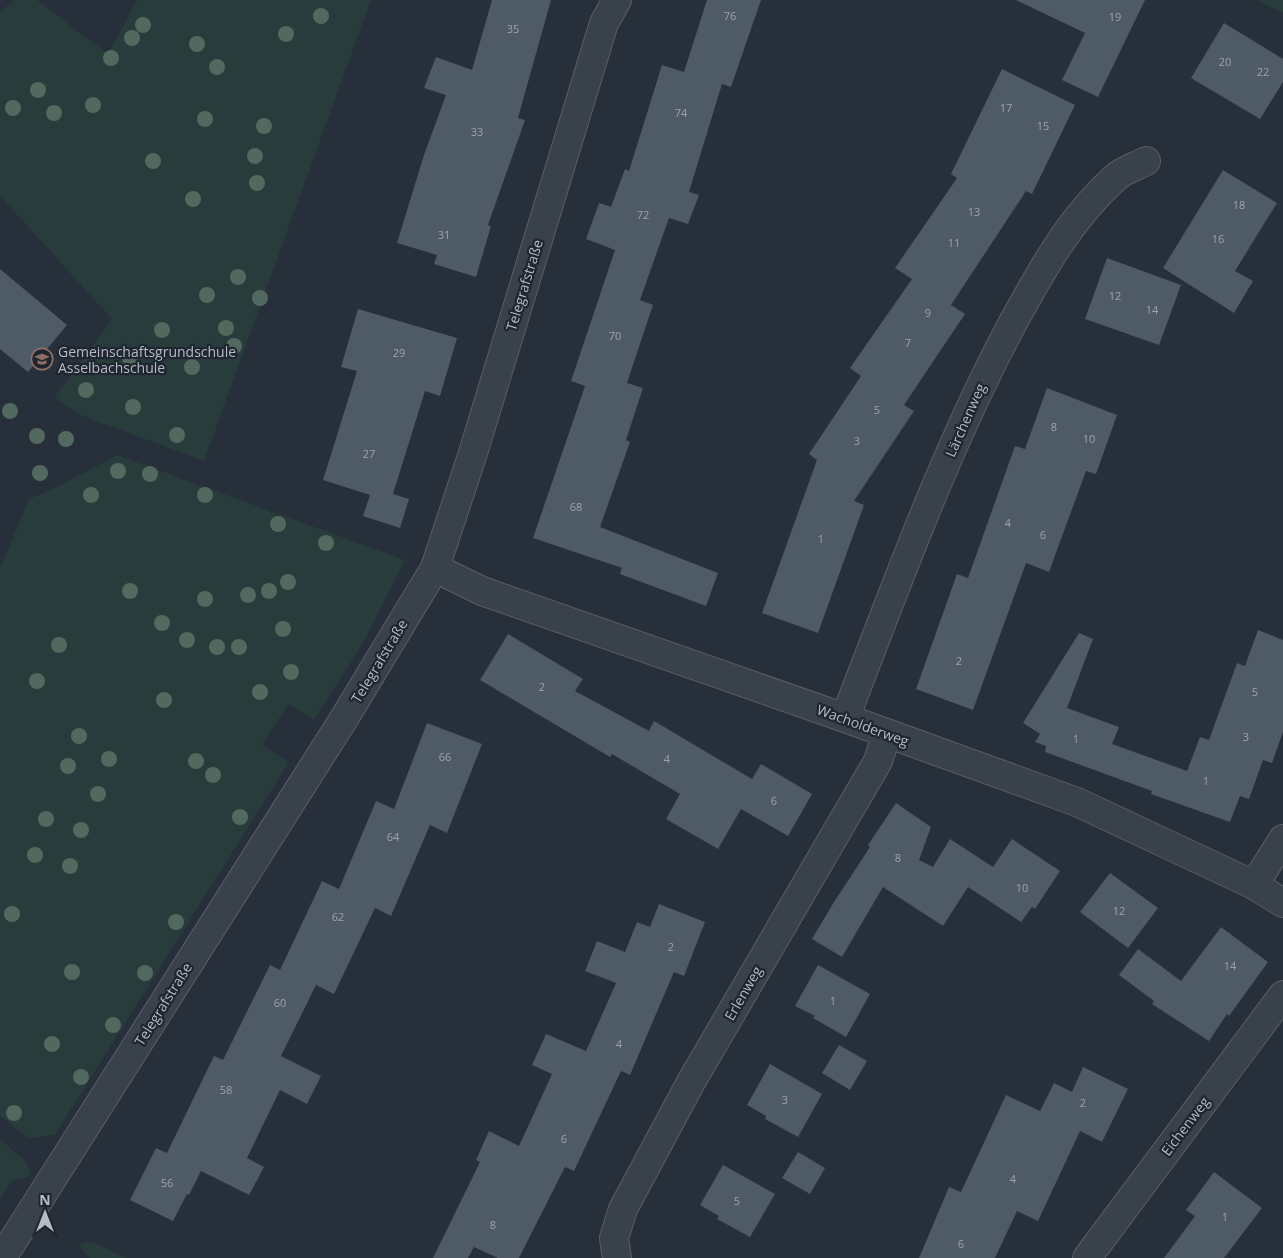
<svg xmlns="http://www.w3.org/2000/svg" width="1283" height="1258" viewBox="0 0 1283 1258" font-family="'Open Sans',sans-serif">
<rect width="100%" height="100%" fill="#262f3a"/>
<path fill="#293c3c" d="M14,0H37L108,54L137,0H371L204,461L83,416L54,398L112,319L0,196V12Z
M1257,0H1283V13Z
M117,455L405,560L363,643L314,720L288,704L262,745L289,762L55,1135L28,1138L0,1116V568L29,499L51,490Z
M0,1139L25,1161L31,1172L27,1177L12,1181L0,1199Z
M91,1241L126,1258H89L78,1245Z"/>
<path fill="#4e5a65" d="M492,0H551L518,118L525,120L488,225L491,226L476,277L434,264L437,255L397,243L424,155L446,95L424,88L436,57L472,70Z
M707,0H761L731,87L722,84L689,192L699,195L688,224L669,218L640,300L653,305L627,383L643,388L626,440L630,442L600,527L718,573L706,606L620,574L622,568L533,538L585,386L571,381L615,250L586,239L599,203L611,207L625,169L629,171L662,65L684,72Z
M1016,0H1145L1098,97L1062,80L1085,33Z
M1224,23L1283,59V82L1260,119L1191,78Z
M1002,69L1075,105L1032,194L1026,191L951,305L965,314L904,405L914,411L854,501L864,505L818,633L762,613L817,460L809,454L861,376L850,368L912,279L895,268L957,178L951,174Z
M1223,170L1277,203L1235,271L1253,281L1234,313L1163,268Z
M1107,258L1181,285L1159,345L1085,319Z
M0,269L67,325L28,372L0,349Z
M358,309L457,338L440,396L425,391L393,494L409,499L400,528L363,516L370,495L323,480L357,371L341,367Z
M1047,388L1117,415L1096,474L1086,471L1049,572L1026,563L973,710L916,689L957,574L968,578L1015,446L1025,449Z
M1258,630L1283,640V732L1272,763L1263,760L1249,799L1240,796L1230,822L1151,794L1152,791L1045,752L1046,746L1035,742L1040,734L1023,723L1079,633L1093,639L1067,708L1119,727L1112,744L1187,771L1200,737L1209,740L1237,663L1245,666Z
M508,634L583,679L575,691L649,731L654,721L752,779L761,764L812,794L788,836L741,809L718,849L666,819L680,794L612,754L610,757L480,680Z
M427,723L482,744L447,833L430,825L391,916L375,908L334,994L316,985L281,1056L321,1076L307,1104L280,1090L247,1158L264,1167L249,1195L201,1171L189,1195L187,1194L173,1221L130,1200L156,1148L167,1153L214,1056L223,1060L270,965L280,970L322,881L339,889L376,801L394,809Z
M896,803L931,827L919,860L933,867L950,839L993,867L1012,839L1060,871L1035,909L1032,907L1021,922L968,887L943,926L883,887L842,957L812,939L834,902L870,847L868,845Z
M1110,873L1158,908L1128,948L1080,912Z
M659,904L705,922L684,976L674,972L630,1075L621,1071L574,1171L565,1167L519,1258H498L474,1247L468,1258H433L480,1162L476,1160L489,1131L519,1146L552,1074L532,1065L546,1034L586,1051L616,983L585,971L597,941L625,952L637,922L650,927Z
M1221,927L1268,962L1229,1016L1227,1014L1209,1041L1152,1004L1154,1001L1119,975L1138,949L1181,981Z
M818,965L870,994L846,1037L813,1018L815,1016L795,1006Z
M839,1045L867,1061L850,1090L822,1073Z
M770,1064L822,1094L798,1137L765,1119L766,1116L747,1105Z
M1083,1067L1128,1089L1102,1142L1080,1131L1038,1221L1017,1211L995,1258H919L949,1187L961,1192L1006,1095L1040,1111L1054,1083L1072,1092Z
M798,1152L825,1168L810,1194L782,1178Z
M723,1165L775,1194L750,1237L717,1219L719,1216L700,1205Z
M1214,1172L1262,1208L1224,1258H1164L1195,1216L1186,1210Z"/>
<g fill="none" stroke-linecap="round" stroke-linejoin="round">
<g stroke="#585f69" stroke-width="30">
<path id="minor" d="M435,568L482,591L845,718L1077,802L1254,885L1283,903
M845,718C896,586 944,453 1010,328C1040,273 1069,219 1116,177C1124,170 1137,166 1146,161
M1254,885L1283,839
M2,1258L345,717L435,568L473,453L604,23L617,0
M617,1258L614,1238L623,1209L691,1082L878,761L887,734
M1087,1258L1283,995"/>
</g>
<use href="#minor" stroke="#39414b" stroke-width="28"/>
</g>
<g fill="#52695f">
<circle cx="321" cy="16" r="8"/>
<circle cx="143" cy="25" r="8"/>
<circle cx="286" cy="34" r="8"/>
<circle cx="132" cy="38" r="8"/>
<circle cx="197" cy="44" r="8"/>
<circle cx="111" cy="58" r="8"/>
<circle cx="217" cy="67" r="8"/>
<circle cx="38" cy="90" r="8"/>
<circle cx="93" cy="105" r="8"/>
<circle cx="13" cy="108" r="8"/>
<circle cx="54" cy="113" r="8"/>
<circle cx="205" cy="119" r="8"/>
<circle cx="264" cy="126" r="8"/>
<circle cx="255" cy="156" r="8"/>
<circle cx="153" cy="161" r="8"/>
<circle cx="257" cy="183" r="8"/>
<circle cx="193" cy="199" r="8"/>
<circle cx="238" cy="277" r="8"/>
<circle cx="207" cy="295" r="8"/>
<circle cx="260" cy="298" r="8"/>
<circle cx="226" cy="328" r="8"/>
<circle cx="162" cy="330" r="8"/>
<circle cx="234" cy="346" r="8"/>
<circle cx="130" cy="358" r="8"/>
<circle cx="192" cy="367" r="8"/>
<circle cx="86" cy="390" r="8"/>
<circle cx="133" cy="407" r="8"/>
<circle cx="10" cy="411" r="8"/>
<circle cx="177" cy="435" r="8"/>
<circle cx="37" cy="436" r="8"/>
<circle cx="66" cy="439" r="8"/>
<circle cx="118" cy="471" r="8"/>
<circle cx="40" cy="473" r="8"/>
<circle cx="150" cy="474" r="8"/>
<circle cx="91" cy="495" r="8"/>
<circle cx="205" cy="495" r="8"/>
<circle cx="278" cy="524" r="8"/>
<circle cx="326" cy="543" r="8"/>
<circle cx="288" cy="582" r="8"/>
<circle cx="130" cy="591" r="8"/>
<circle cx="269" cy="591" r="8"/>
<circle cx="248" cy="595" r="8"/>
<circle cx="205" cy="599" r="8"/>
<circle cx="162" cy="623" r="8"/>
<circle cx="283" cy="629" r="8"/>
<circle cx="187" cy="640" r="8"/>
<circle cx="59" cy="645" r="8"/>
<circle cx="217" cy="647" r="8"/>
<circle cx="239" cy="647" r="8"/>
<circle cx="291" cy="672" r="8"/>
<circle cx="37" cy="681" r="8"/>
<circle cx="260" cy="692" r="8"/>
<circle cx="164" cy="700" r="8"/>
<circle cx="79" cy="736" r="8"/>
<circle cx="109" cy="759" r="8"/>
<circle cx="196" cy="761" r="8"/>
<circle cx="68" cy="766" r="8"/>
<circle cx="213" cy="775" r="8"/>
<circle cx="98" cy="794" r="8"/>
<circle cx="240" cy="817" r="8"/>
<circle cx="46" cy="819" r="8"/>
<circle cx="81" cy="830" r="8"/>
<circle cx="35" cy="855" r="8"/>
<circle cx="70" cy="866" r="8"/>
<circle cx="12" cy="914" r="8"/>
<circle cx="176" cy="922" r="8"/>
<circle cx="72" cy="972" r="8"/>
<circle cx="145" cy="973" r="8"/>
<circle cx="113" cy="1025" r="8"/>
<circle cx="52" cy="1044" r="8"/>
<circle cx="81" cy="1077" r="8"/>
<circle cx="14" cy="1113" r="8"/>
</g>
<defs>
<g id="school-ring" transform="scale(1.125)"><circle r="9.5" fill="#1f2630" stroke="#8d6e63" stroke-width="1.5"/><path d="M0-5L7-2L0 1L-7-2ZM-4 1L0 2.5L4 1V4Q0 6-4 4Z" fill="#8d6e63"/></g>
</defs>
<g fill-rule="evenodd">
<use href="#school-ring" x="42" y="359"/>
</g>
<g text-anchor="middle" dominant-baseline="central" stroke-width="4.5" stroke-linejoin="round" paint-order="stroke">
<g font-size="11" fill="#9ba4ae">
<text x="730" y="15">76</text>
<text x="1115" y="16">19</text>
<text x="513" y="28">35</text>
<text x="1225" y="61">20</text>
<text x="1263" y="71">22</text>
<text x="1006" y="107">17</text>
<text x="681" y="112">74</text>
<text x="1043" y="125">15</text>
<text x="477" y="131">33</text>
<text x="1239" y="204">18</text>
<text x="974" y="211">13</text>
<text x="643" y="214">72</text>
<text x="444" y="234">31</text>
<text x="1218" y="238">16</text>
<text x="954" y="242">11</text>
<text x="1115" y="295">12</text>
<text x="1152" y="309">14</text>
<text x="928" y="312">9</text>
<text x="615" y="335">70</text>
<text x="908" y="342">7</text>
<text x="399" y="352">29</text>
<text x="877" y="409">5</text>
<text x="1054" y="426">8</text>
<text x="1089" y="438">10</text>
<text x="857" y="440">3</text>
<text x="369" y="453">27</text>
<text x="576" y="506">68</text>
<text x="1008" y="522">4</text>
<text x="1043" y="534">6</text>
<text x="821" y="538">1</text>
<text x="959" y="660">2</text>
<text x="542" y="686">2</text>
<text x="1255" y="691">5</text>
<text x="1246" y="736">3</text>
<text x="1076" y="738">1</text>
<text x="445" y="756">66</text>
<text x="667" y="758">4</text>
<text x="1206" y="780">1</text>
<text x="774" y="800">6</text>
<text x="393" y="836">64</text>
<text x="898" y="857">8</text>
<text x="1022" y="887">10</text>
<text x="1119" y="910">12</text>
<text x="338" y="916">62</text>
<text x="671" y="946">2</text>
<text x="1230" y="965">14</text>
<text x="833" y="1000">1</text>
<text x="280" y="1002">60</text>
<text x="619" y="1043">4</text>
<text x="226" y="1089">58</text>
<text x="785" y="1099">3</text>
<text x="1083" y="1102">2</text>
<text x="564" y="1138">6</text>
<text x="1013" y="1178">4</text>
<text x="167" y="1182">56</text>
<text x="737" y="1200">5</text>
<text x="1225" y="1216">1</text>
<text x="493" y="1224">8</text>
<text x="961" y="1243">6</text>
</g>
<g font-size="14" fill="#b5bcc6" stroke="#1f2630">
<text transform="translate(524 285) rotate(-73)">Telegrafstraße</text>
<text transform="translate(965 420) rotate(-66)">Lärchenweg</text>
<text transform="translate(379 661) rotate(-59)">Telegrafstraße</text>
<text transform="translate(863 725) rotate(20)">Wacholderweg</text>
<text transform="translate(743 993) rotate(-60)">Erlenweg</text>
<text transform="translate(163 1004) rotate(-58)">Telegrafstraße</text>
<text transform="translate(1185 1126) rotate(-53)">Eichenweg</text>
</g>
<g font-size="14" fill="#b5bcc6" stroke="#1f2630" text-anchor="start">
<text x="58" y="351">Gemeinschaftsgrundschule<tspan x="58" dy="16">Asselbachschule</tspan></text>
</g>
</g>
<g transform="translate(45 1213)" stroke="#1f2630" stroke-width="4" paint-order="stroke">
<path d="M0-4L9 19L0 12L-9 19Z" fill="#b5bcc6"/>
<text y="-8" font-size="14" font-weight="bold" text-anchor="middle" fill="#b5bcc6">N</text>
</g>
</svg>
